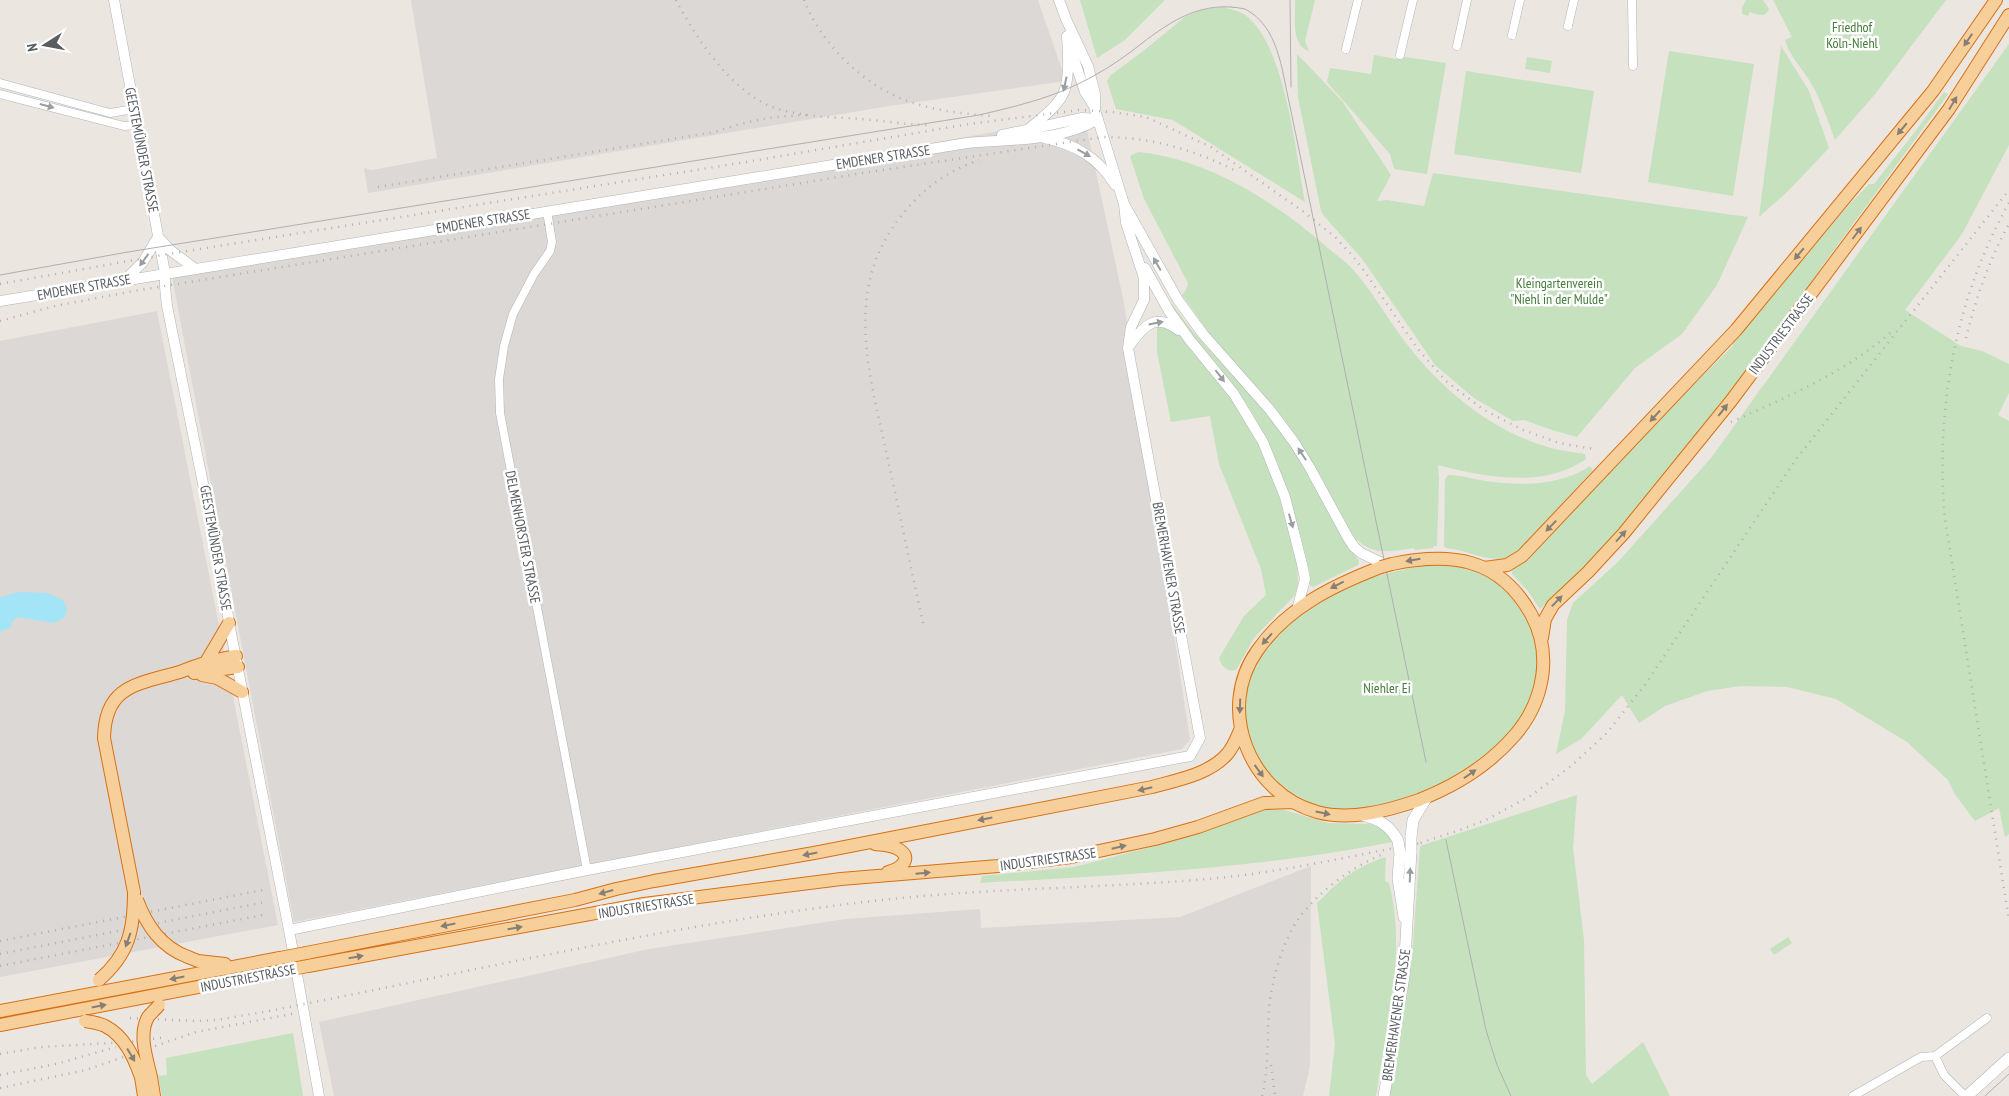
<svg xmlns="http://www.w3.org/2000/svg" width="2009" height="1096" viewBox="0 0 2009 1096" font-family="'PT Sans Narrow',sans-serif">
<rect width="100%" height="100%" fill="#ebe6e0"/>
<path fill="#dcd8d5" d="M411,0H1038L1066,81L889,106L368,193L364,168L372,170L437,158Z
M1084,116L1124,303L1190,740L1182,749L294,922L172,277Z
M157,311L278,925L0,977V341Z
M1311,866L1310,1066L1303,1096H334L319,1022L649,949L845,919L980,909L981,928L1180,917Z"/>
<path fill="#c5e1be" d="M1080,0H1165L1125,40L1097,58Z
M1295,0H1315L1305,41L1309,51C1290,45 1296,15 1295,0Z
M1746,0H1763L1769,9C1765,18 1758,15 1750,12L1748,16L1742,14V8Z
M1773,0H1946L1876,93L1835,140C1828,120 1821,101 1811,83C1802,68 1790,57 1785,40L1792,37Z
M1223,7C1230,9 1239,11 1245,15C1285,43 1296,155 1305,202L1173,120L1116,109L1107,81L1111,75L1142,52L1185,17L1201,10Z
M2009,44V145L1962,234L1905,310L1961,346L1982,351L2009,364V393L1998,415L2009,421V834L2005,837L1999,808L1975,821L1954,793L1948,780L1907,742L1836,699L1787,687L1741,686L1707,691L1665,706L1639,723L1622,695L1581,739L1556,754L1565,711L1567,620L1573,603L1618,562L1711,458Z
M1781,46L1809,91L1829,148L1787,192L1759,217Z
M1669,51L1754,64L1733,196L1648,182Z
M1297,54L1342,101L1391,175L1377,201L1387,200L1424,206L1433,173L1748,217L1717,285L1682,334L1635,368L1577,437L1552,430L1524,420L1513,421L1474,398L1435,365L1363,260L1324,216L1321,211L1298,97Z
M1374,55L1396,59L1398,56L1446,63L1427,174L1394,169L1390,154L1327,82L1330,68L1371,74Z
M1527,57L1552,61L1550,73L1525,69Z
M1466,71L1594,91L1581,173L1454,154Z
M1944,92L1948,94L1939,107L1823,265L1797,304L1743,377L1649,496L1579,574L1540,609L1528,591L1512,574V570L1522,563L1685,393L1733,346V342L1849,205L1869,184H1874L1914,133Z
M1138,152C1209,159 1275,202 1328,248C1337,256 1348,263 1356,273C1372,292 1385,314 1400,335C1437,386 1489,431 1551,448C1562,451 1574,452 1585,454L1586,459C1544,489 1485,477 1438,465L1439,479L1437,546H1434L1433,548L1415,550L1414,548C1394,551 1373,556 1358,540L1356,541L1317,471L1215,341L1182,295L1186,290L1188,283L1144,199L1130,156Z
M1173,305C1204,351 1248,386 1281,431C1307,466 1323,506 1345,543C1349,549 1355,555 1359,561L1358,565L1313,587L1310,585V573C1296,515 1281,457 1248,406C1225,371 1194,341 1171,306Z
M1157,324L1177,332L1224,388L1238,408L1264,454L1278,492L1297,566L1298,585L1294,596L1254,638L1236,670C1227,672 1222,667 1219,658L1244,616L1266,595L1261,569L1219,464L1210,416L1171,422L1157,352Z
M1590,466L1593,470L1515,555C1492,566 1470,550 1446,548L1444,546L1445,479L1448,475C1460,475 1473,479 1486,481C1520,486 1560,486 1590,466Z
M1417,564L1466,566L1494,580L1520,605L1536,640L1538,677L1521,721L1493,751L1453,778L1426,791L1388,804L1353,810L1329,809L1305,803L1306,800L1296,795L1295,797C1286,789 1272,782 1266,772C1239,734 1237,687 1265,648C1270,641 1278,635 1284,629C1296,617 1311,605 1326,596C1355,581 1385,573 1417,567Z
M1577,795L1573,848L1584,940L1586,1075L1592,1084L1643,1042L1670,1096H1390L1412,958L1420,846Z
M1267,809L1284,810L1328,823L1370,824L1385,831L1392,842C1257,869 1118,875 980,883L982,876L1074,867L1155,846Z
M1386,857L1385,881L1389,883C1407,952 1386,1027 1376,1096H1329L1335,1044L1317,903C1324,897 1330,889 1337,884C1350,872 1370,862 1386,857Z
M1788,937L1792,943L1774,955L1770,949Z
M293,1033L303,1096H162L158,1076L167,1075L166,1058Z"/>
<path fill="#a3e5f7" d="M20,592L47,593L62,599L67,608L65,617L54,623L17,617L12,622L11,627L0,632V597Z"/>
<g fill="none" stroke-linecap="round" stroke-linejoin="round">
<g stroke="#b1b4b7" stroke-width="9">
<path id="minor" d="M1632,0L1633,66
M1568,26L1574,0
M1512,35L1520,0
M1457,46L1467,0
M1346,49L1358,0
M1400,55L1413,0
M0,83L110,113L134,109
M0,94L124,126L137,125
M547,211L552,242L550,251L534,274L513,314L504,346L499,379L500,413L587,870
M1853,1096L1921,1057L1935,1056
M1965,1096L1944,1075L1935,1056L1987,1018"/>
</g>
<g stroke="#b1b4b7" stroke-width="11">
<path id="tertiary" d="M114,0L165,273V287L167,306L223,582L229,623L289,930L319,1096
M1059,0L1066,19L1088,66L1095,94V110L1124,204L1178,300L1203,334L1270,410L1294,442L1310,468L1347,536L1354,547L1361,553L1380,562
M1070,47L1085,92L1094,106
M1031,127C1043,117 1058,106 1064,92C1070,76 1068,52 1067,36
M1002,135L1082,118L1098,119
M1045,138C1076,145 1098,157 1115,185
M1145,268L1169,311L1189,339L1234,394L1263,442L1285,497L1302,564L1305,579L1297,610
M126,279L143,262L158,237L170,250L194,268
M0,301L967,143C1009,139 1060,142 1098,119
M1130,345C1143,326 1156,312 1178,330
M289,930L587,870L1190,756L1200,738L1128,348L1131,327L1144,300V278L1126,223L1124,204"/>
</g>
<g stroke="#b0b4b7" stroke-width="12">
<path id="secondary" d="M1362,815C1378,819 1390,825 1398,841
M1411,837L1413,820L1427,797
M1400,853L1398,878L1404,917
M1384,1096L1404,976L1411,851
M1967,1096L2009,1058"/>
</g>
<g stroke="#d87013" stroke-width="14">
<path id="trunk" d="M1381,567C1334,585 1286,608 1257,651C1216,709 1249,793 1317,812C1350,821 1387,811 1419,800C1455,786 1490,764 1515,735C1544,701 1553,654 1531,614C1499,557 1450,552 1392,564
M1484,568L1507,565L1522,556L1736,330L1933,91L1996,0
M1542,638L1545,619L1553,605L1588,572L1624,533L1731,401L1949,109L2009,15
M206,662L229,623
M194,673L238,667
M202,675L217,678L242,692
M875,844C882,845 889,845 896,848C915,857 901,869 888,872
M134,892L104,738C105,685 138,684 180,672C188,669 197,665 205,663C215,660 226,658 236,656
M306,953L575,900L616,889L654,881L814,853L1152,787C1177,780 1211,774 1228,753C1234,746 1237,737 1241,728
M188,957L198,961L225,964
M308,966L644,904L841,879L998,866L1071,857L1155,839L1198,827L1264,803L1293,802
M0,1011L280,958
M0,1025L282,971
M141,1077L144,1096
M151,1077L154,1096"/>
</g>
<use href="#minor" stroke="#fff" stroke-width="8"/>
<use href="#tertiary" stroke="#fff" stroke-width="10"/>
<use href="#secondary" stroke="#fff" stroke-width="11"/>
<use href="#trunk" stroke="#f6cf9b" stroke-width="12"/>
<path stroke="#afb0b0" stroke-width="1" d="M1290,0L1291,87
M0,275L128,252L979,115C1022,105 1059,96 1097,74C1113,65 1127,55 1141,44C1172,20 1203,0 1245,9C1268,21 1276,44 1282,68L1426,762
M1446,840L1486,1030L1497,1065L1511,1096
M1985,1096L2009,1074"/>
<path stroke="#afb0b0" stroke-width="2.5" stroke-dasharray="1 6" stroke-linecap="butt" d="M676,0C696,38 732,93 775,108C803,117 833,117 862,119C885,121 908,125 931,125
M804,0C823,48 870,92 920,105C944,112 969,114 993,116
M378,187L715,132C751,120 771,116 808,115
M2009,203C1955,299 1935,410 1945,519L2009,920
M0,284L162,255L740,163L969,124L1079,110L1112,112L1146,117L1211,147L1304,212L1335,237L1351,254L1365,272L1417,348L1446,381L1484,410L1523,430L1559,443L1594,449
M0,321L55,306L134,291L876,171L1103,137C1152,137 1195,150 1238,172
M1966,338C1976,298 1989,260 2009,224
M1731,422C1787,397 1844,373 1890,333
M923,623C911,569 900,515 888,460C870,375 841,288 903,214C923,188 948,171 979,160
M1414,845L1460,830L1486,820L1532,795L1571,766L1607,733L1644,686L1797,458L2009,190
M0,941L263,890
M0,954L266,902
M0,966L268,914
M130,1018L196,1021L217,1020L269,1011C465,973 659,927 856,903C973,888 1090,889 1207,879C1279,873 1350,856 1421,843
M0,1054L41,1047L129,1042L167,1037
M1271,1065L1275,1096
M0,1075L56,1064L116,1047
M0,1088L86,1070L196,1032L297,1013
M1262,1096C1269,1067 1267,1038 1269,1009C1271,982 1283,940 1299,918C1320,890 1351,868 1383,854"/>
<g stroke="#b0b4b7" stroke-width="12" stroke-linecap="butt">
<path id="secondary-bridge" d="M1411,837V851
M1398,841L1400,853"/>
</g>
<g stroke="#d87013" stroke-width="14" stroke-linecap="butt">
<path id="trunk-bridge" d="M1381,567L1392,564
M137,900C147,926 161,947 188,957
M280,958L306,953
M282,971L308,966
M99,980C129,954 134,930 134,892
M85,1021C92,1022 99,1023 105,1026C125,1036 134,1058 141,1077
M151,1077C147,1059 138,1035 148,1017C151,1013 156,1009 159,1005"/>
</g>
<use href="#secondary-bridge" stroke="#fff" stroke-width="11"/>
<use href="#trunk-bridge" stroke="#f6cf9b" stroke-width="12"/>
</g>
<defs><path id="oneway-solid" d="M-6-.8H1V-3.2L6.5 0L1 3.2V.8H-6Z" transform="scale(1.25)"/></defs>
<g fill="#887f72">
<use href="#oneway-solid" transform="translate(1968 40) rotate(124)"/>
<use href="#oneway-solid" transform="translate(1953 103) rotate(-59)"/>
<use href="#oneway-solid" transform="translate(1902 129) rotate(130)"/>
<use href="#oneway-solid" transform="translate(1857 233) rotate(-53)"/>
<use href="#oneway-solid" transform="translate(1799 254) rotate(130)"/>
<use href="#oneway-solid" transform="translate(1723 410) rotate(-52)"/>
<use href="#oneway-solid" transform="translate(1655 416) rotate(133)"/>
<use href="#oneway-solid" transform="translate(1551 526) rotate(134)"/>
<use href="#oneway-solid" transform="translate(1621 536) rotate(-48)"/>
<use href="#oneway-solid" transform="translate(1413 560) rotate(170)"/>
<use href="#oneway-solid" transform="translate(1337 585) rotate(153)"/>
<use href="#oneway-solid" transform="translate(1557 601) rotate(-46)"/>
<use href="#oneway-solid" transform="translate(1267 639) rotate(132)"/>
<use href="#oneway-solid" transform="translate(1240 706) rotate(92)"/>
<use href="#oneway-solid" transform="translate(1259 771) rotate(54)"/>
<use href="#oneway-solid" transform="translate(1470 774) rotate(-35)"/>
<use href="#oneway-solid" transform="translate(1145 789) rotate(167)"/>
<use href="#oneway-solid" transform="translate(1323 813) rotate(12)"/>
<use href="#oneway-solid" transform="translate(985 819) rotate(169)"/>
<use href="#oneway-solid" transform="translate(1119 847) rotate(-13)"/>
<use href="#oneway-solid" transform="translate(810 854) rotate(169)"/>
<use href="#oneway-solid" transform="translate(923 873) rotate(-5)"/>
<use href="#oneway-solid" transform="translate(606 892) rotate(164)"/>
<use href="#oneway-solid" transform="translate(448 925) rotate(169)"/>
<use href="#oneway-solid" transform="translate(515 928) rotate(-10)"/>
<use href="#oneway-solid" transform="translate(128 940) rotate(110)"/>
<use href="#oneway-solid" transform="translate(356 957) rotate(-10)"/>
<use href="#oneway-solid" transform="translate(177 978) rotate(169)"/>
<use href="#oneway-solid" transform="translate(99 1006) rotate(-11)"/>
<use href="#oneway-solid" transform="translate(131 1055) rotate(59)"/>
</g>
<g fill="#9b9ea0">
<use href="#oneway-solid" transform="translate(1065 84) rotate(102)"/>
<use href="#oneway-solid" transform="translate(47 106) rotate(15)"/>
<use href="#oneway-solid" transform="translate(1084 153) rotate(29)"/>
<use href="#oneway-solid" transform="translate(144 260) rotate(126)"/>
<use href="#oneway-solid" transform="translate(1157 264) rotate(-120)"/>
<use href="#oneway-solid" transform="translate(1156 323) rotate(-11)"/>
<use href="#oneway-solid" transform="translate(1220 376) rotate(52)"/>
<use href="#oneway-solid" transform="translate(1302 454) rotate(-123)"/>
<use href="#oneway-solid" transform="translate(1291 521) rotate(74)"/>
<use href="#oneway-solid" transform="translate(1410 875) rotate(-88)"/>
</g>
<g text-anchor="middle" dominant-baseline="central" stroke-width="5" stroke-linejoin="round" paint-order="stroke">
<g font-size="14" fill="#457d3a" stroke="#fff">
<text x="1852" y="27">Friedhof<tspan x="1852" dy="16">Köln-Niehl</tspan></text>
<text x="1559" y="283">Kleingartenverein<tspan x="1559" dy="16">"Niehl in der Mulde"</tspan></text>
<text x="1387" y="688">Niehler Ei</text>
</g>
<g font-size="14" fill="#595d60" stroke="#fff">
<text transform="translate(142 150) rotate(79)">GEESTEMÜNDER STRASSE</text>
<text transform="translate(883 157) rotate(-9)">EMDENER STRASSE</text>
<text transform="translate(483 221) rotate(-9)">EMDENER STRASSE</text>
<text transform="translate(84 287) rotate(-10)">EMDENER STRASSE</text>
<text transform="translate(1781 334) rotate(-53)">INDUSTRIESTRASSE</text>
<text transform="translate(523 537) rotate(79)">DELMENHORSTER STRASSE</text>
<text transform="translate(216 548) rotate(80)">GEESTEMÜNDER STRASSE</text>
<text transform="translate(1169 568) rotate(80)">BREMERHAVENER STRASSE</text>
<text transform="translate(1048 859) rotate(-8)">INDUSTRIESTRASSE</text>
<text transform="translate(646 906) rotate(-9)">INDUSTRIESTRASSE</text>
<text transform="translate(248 978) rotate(-11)">INDUSTRIESTRASSE</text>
<text transform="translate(1396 1015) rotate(-82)">BREMERHAVENER STRASSE</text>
</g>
</g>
<g transform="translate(45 45) rotate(259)" stroke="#ffffff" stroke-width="4" paint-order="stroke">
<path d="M0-4L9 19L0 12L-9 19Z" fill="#595d60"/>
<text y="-8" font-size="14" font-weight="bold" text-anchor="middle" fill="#595d60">N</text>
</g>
</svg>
